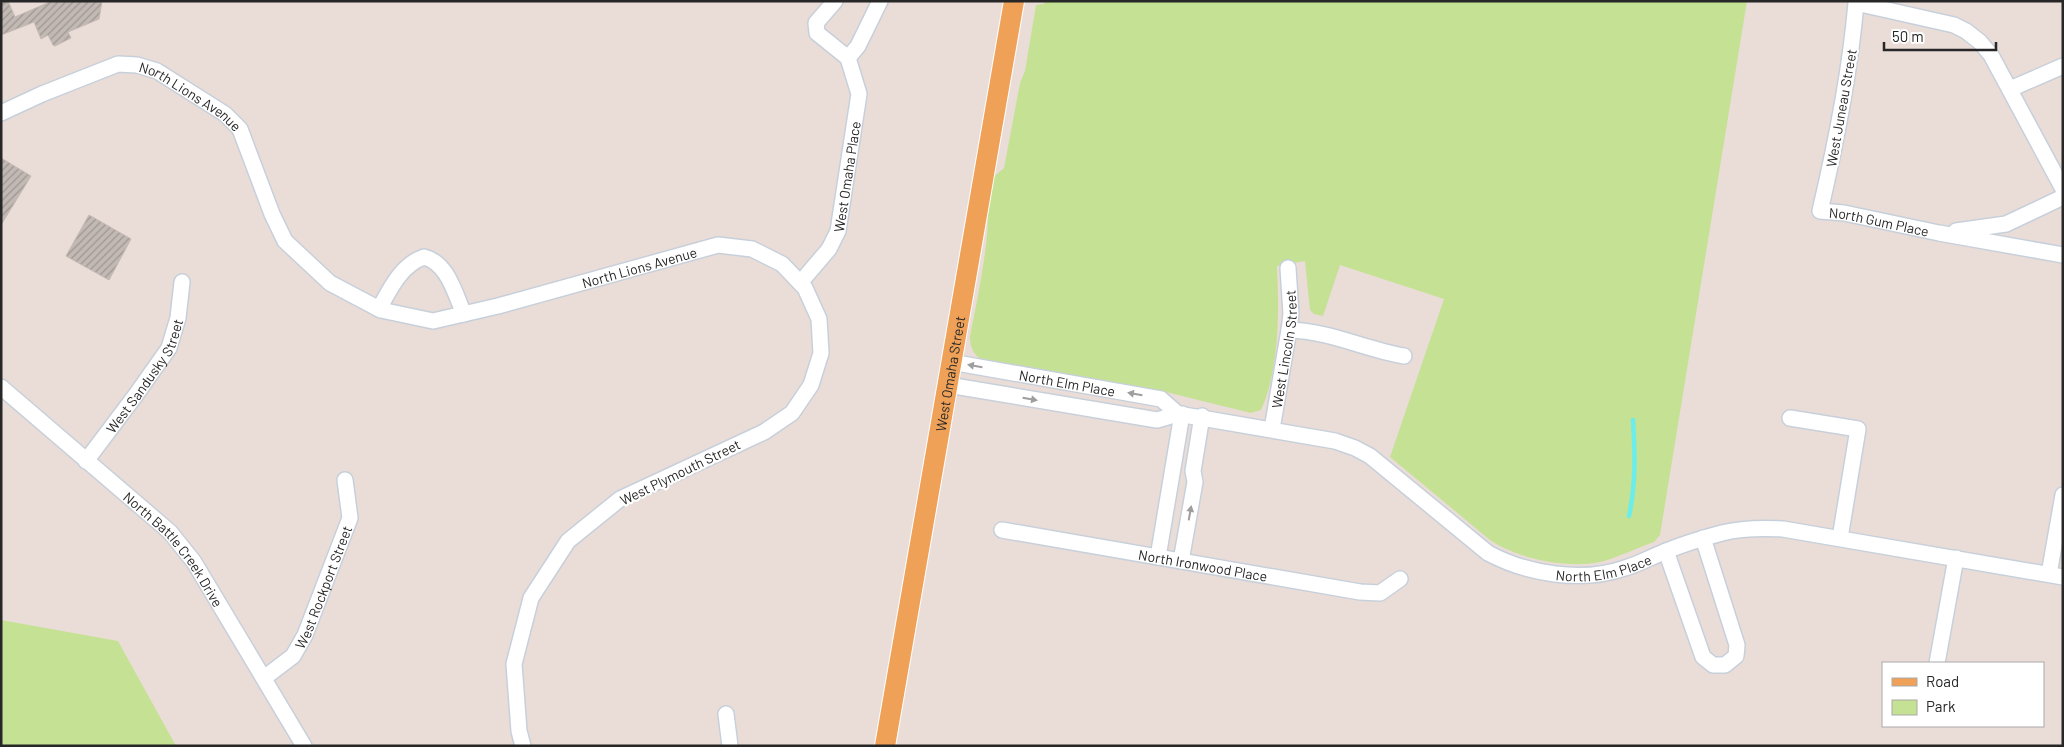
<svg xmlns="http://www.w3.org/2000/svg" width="2064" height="747" viewBox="0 0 2064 747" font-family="Barlow,sans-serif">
<defs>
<pattern id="building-hatch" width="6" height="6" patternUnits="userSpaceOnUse" patternTransform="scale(1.25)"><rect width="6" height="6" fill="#c2b9b4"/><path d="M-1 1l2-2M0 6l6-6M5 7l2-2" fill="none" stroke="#9e9692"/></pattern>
</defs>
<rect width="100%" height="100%" fill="#eaddd8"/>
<path fill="#c5e194" d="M1045,1H1747L1660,535L1654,542C1637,548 1621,556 1604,561C1570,570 1518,559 1490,540L1390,457L1444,299L1340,265L1323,316L1314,314L1310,310L1305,261L1277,266C1279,311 1280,368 1261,410L1251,413L1162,391L982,360C973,354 970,347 970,337C974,314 995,220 985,205L991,179L1004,168L1020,83L1025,71L1036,5L1044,4Z
M1,620L118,641L176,746H1Z"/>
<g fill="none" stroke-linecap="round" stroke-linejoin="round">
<path stroke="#6aedeb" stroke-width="4.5" d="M1629,516C1636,484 1635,453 1633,420"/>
</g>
<path fill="url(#building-hatch)" stroke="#c5b9b2" d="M1,1H8L15,17L52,1H102L99,19L68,32L71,38L55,46L53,45L48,35L41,39L34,22L1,35Z
M1,158L31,176L1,225Z
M89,215L131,239L109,280L66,256Z"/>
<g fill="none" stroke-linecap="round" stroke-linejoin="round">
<g stroke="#c7d0da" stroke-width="18">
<g id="minor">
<path d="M848,58L858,46L880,1"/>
<path d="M2010,89L2063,66"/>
<path id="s1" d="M1,113L42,94L118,64L137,65L157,71L225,114L240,129L272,214L285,241L330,283L381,310L433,321L498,306L718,245L752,249L782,264L805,288L819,319L821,353L811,385L792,413L764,432L620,499L568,541L531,598L514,664L519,731L523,746"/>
<path id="s2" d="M2063,189L1991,55L1980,42L1966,31L1954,25L1856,3C1850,73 1836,143 1820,211L1844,213L1939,233L2063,255"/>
<path d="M1956,231L2006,224L2063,197"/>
<path id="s3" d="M800,283L829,249L838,231L859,94L848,58L817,33L816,23L835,1"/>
<path d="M379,309C390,289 401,265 424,257C448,263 455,294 464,314"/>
<path d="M1289,330C1330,331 1364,349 1404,356"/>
<path id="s4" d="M951,362L1161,399L1178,414"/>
<path id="s5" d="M948,385L1157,420L1178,414L1335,441L1355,448L1370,456L1488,553C1527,574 1582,583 1625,568C1639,564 1651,557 1664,552C1683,544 1703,538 1722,533C1742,528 1763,528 1783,529L2063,577"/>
<path id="s6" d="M1,387L170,532L194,562L304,746"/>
<path d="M1790,418L1858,429L1840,538"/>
<path id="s7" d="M1272,429L1289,330L1291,314L1288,268"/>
<path id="s8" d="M86,461L135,396L169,348L178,318L182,282"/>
<path id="s9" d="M1002,530L1360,592L1380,593L1400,579"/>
<path d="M1666,551L1703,657L1713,665H1725L1736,656L1737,645L1703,538"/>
<path d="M1158,557L1182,414"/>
<path d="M1181,561L1195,482L1193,471L1202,416"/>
<path d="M2049,574L2063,495"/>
<path d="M1937,663L1956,558"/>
<path id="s10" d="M264,678L293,656L305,635L350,518L345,480"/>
<path d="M726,714L730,746"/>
</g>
</g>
<g stroke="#fff" stroke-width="22">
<g id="major">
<path id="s11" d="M885,746L1014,1"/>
</g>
</g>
<use href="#minor" stroke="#fff" stroke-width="15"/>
<use href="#major" stroke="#efa158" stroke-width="20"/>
</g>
<defs><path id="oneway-solid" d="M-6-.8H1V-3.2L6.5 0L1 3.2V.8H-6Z" transform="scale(1.25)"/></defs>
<g fill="#9e9e9e">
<use href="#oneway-solid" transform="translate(975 366) rotate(-170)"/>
<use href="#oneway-solid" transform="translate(1135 394) rotate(-170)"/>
<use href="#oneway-solid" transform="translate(1030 399) rotate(10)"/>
<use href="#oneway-solid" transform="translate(1190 513) rotate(-80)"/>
</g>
<g text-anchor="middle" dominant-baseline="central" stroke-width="4.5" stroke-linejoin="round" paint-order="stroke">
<g font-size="14" fill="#272727" stroke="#fff">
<text stroke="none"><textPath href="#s1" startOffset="208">North Lions Avenue</textPath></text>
<text transform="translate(1841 108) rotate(-80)">West Juneau Street</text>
<text stroke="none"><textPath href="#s3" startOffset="120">West Omaha Place</textPath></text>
<text stroke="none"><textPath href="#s2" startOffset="572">North Gum Place</textPath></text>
<text stroke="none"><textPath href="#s1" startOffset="775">North Lions Avenue</textPath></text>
<text stroke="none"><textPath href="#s7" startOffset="81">West Lincoln Street</textPath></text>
<text stroke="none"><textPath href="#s11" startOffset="378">West Omaha Street</textPath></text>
<text stroke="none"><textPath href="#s8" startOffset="104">West Sandusky Street</textPath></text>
<text stroke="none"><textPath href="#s4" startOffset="118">North Elm Place</textPath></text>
<text transform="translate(680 472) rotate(-26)">West Plymouth Street</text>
<text stroke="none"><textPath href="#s6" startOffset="238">North Battle Creek Drive</textPath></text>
<text stroke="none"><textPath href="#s5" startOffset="704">North Elm Place</textPath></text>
<text stroke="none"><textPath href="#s9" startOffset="204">North Ironwood Place</textPath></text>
<text stroke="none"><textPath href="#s10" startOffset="112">West Rockport Street</textPath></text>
</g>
</g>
<rect width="2064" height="747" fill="none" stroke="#272727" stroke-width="5"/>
<rect x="1882" y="662" width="162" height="65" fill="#ffffff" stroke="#a9a9a9"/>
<rect x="1892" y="678" width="25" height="8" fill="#efa158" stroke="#a9a9a9"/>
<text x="1926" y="687" font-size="15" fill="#272727">Road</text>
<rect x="1892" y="700" width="25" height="15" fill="#c5e194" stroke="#a9a9a9"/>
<text x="1926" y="712" font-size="15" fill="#272727">Park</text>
<path d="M1884 42v8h112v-8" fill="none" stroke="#272727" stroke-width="2.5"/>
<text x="1892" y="42" font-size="15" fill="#272727" stroke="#ffffff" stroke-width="4" paint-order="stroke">50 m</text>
</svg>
